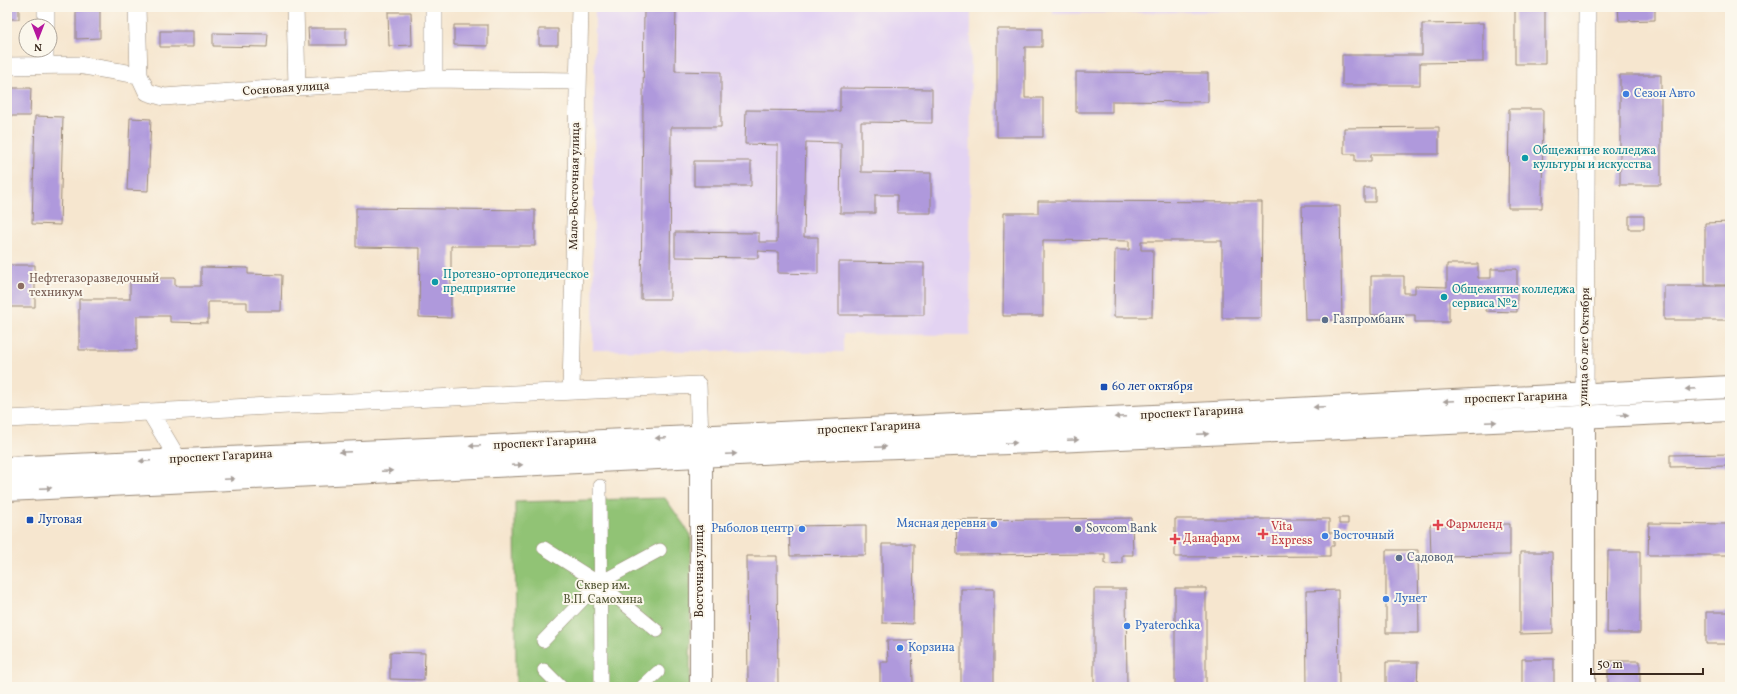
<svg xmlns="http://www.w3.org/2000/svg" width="1737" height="694" viewBox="0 0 1737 694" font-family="Vollkorn,serif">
<rect width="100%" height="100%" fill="#fbf7ec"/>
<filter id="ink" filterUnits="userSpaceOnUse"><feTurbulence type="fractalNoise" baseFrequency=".025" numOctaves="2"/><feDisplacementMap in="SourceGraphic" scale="8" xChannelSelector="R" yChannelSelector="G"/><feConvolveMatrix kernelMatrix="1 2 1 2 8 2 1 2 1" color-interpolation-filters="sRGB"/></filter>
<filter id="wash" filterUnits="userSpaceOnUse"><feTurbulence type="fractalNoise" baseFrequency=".012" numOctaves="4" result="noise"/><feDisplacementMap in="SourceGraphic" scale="16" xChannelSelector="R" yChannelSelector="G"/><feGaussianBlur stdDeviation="0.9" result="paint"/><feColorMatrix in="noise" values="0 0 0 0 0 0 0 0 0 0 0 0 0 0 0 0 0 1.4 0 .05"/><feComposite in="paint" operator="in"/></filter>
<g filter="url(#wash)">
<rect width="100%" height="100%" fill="#f6e6cf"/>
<path fill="#e3d3f2" d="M595,7H971L970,335L843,334V352L593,350Z
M1053,7H1396V9L1053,14Z"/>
<path fill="#91c374" stroke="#667649" d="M665,498L691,535L690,687H516L515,502Z"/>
<g id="blocks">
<path fill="#af99dc" d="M7,7H19V19H7Z
M76,7H100V38L76,39Z
M644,7H676L675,71L721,72V127H671L670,299H641Z
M988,7H1011V10L988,9Z
M1515,7H1545V64H1515Z
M1618,7H1655V20L1619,21Z
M388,12H411L412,45L389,46Z
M1483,23V62L1420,63V85H1342V55H1422V24Z
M454,25H488V46L454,45Z
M308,28H346V45H309Z
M539,29H558V45H539Z
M997,29H1042V47H1025V98H1043V137H997Z
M160,31H193V47H160Z
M213,33L268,34L267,47L213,46Z
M1076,72L1208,73V102L1112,101V112H1076Z
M1620,75H1661V185H1620Z
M7,88H31L30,116H7Z
M840,88L932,89V123L861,122V172L931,173V213H897V195H875V213H840L841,143L806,142L804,237H818V274L778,273V252L758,251V258L675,257V232L759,233V242H777L778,145L745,144L746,110L840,111Z
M1509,109H1543L1542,208H1508Z
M35,116L63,117L60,225L32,224Z
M130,118L151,119L148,191L127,190Z
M1439,127V154H1371V161H1355V154H1344V128Z
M694,161H751V186H694Z
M1364,188H1375V202H1364Z
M1038,201L1262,202L1261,318H1222V241H1141V250H1153L1152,317H1114L1115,250H1129V241L1043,240V316H1003L1004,213H1038Z
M1302,206H1340L1342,320H1305Z
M356,208L535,210V246H451V318L419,317L420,248L356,247Z
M1629,216H1644V229H1629Z
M1730,222V285H1705V223Z
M839,262L924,263V315H839Z
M1447,264H1478V278H1491V269H1517V312L1486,311V301H1449V322H1415V315H1371V276H1404V293H1415V286L1447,287Z
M7,265H35V307H7Z
M201,267L248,268V274L282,275L281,311H247V302H208V323L170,322V316H137V350H79V299H130V278H175V286H201Z
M1664,286H1730V320H1664Z
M1730,454V466L1670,467V455Z
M1132,518L1133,555H1122V563L1105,564V554L957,555L956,520Z
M1339,518H1348V524H1339Z
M1175,519H1329V533H1334V546H1330V556L1175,557Z
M1649,523L1730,524V555H1648Z
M1510,524V555L1431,556L1430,525Z
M866,525V555L790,556L789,526Z
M882,544H914L913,624L882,623Z
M1386,550H1418L1419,633H1386Z
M1608,551H1640V633H1607Z
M1520,552H1552L1553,633L1520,634Z
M747,556H777L778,687H748Z
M1175,588H1206V687H1175Z
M961,589H994V687H961Z
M1094,589H1126L1127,687H1094Z
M1338,590L1339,687H1307L1306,591Z
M1706,612H1730V644H1706Z
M887,640H912L913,687H880V662H888Z
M390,652L425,653L424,680L390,679Z
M1522,659H1554V687H1522Z
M1608,661H1640V687H1608Z
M1386,662H1418L1417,687H1386Z"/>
</g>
</g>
<g filter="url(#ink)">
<use href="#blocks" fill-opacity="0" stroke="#988876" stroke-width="1"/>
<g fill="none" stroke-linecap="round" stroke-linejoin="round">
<g stroke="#988876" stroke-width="14">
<path id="pedestrian" d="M600,486L601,687
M544,548L599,583L657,631
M543,641L599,583L660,550
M544,670L561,687
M642,687L658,672"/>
</g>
<g stroke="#988876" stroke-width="18">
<path id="minor" d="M137,7L139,75
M295,7L297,87
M46,26V7
M7,66L78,65L139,75L147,92L164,97L297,87L434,79L578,81
M45,66V50
M434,79V7
M571,390L580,7
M1585,395L1587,7
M150,412L178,459
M7,419L698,385L700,436"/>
</g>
<g stroke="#988876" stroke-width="24">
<path id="secondary" d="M701,687V456
M1584,687V418"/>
</g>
<g stroke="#988876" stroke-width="24">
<path id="primary" d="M7,468L1175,415L1730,387
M7,490L842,449L1034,442L1730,410"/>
</g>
<use href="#pedestrian" stroke="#fff" stroke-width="13"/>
<use href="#minor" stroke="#fff" stroke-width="17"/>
<use href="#secondary" stroke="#fff" stroke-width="22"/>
<use href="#primary" stroke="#fff" stroke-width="22"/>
</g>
<defs><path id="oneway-solid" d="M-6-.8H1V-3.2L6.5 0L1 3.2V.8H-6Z"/></defs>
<g fill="#a79f9a">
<use href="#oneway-solid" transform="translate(1691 389) rotate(177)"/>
<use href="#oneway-solid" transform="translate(1449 401) rotate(178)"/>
<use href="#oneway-solid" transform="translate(1319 407) rotate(177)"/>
<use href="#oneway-solid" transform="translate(1623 415) rotate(-3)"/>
<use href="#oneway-solid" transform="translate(1120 417) rotate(177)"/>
<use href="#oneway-solid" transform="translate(1491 422) rotate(-3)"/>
<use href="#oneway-solid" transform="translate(1203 434) rotate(-3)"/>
<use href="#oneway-solid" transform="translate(661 438) rotate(177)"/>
<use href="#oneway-solid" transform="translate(1073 440) rotate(-3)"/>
<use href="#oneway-solid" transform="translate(1011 443) rotate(-2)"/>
<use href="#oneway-solid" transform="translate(475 446) rotate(177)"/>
<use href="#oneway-solid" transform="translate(881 447) rotate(-2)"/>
<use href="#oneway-solid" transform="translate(345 452) rotate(177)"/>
<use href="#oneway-solid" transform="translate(731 454) rotate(-3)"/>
<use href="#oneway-solid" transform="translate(145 461) rotate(177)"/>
<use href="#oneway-solid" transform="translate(517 465) rotate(-3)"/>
<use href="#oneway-solid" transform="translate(387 471) rotate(-3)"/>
<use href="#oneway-solid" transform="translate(229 479) rotate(-3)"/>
<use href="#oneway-solid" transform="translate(46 488) rotate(-3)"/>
</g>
</g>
<g fill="#3f7fe0" stroke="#fbf7ec" stroke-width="1.5">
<circle cx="1626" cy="94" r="4"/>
<circle cx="994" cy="524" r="4"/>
<circle cx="802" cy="529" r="4"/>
<circle cx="1325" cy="536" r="4"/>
<circle cx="1386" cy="599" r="4"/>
<circle cx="1127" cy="626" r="4"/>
<circle cx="900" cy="648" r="4"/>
</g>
<g fill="#0f9aa8" stroke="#fbf7ec" stroke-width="1.5">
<circle cx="1525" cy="158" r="4"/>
<circle cx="435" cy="282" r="4"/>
<circle cx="1444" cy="297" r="4"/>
</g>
<circle fill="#8d6e63" stroke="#fbf7ec" stroke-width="1.5" cx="21" cy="286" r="4"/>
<g fill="#5c6f8a" stroke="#fbf7ec" stroke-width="1.5">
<circle cx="1325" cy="320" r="4"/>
<circle cx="1078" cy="529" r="4"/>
<circle cx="1399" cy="558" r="4"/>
</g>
<g fill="#1a4fb4" stroke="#fbf7ec" stroke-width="1.5">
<rect x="1100" y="383" width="8" height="8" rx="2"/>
<rect x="26" y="516" width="8" height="8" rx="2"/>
</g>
<g fill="#e0444e" stroke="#fbf7ec" stroke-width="1.5">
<path d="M1436 519h4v4h4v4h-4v4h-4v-4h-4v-4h4z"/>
<path d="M1261 528h4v4h4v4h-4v4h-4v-4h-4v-4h4z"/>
<path d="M1173 533h4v4h4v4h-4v4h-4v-4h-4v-4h4z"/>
</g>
<g text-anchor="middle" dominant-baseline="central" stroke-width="4" stroke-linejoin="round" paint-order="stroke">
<g font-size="12" fill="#3b2a1e" stroke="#fbf7ec">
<text transform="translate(286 89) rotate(-4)">Сосновая улица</text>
<text transform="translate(575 186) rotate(-89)">Мало-Восточная улица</text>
<text transform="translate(1585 347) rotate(-89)">улица 60 лет Октября</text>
<text transform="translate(1516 398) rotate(-2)">проспект Гагарина</text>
<text transform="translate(1192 413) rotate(-3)">проспект Гагарина</text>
<text transform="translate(869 428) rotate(-3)">проспект Гагарина</text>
<text transform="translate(545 443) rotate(-3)">проспект Гагарина</text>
<text transform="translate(221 457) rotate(-3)">проспект Гагарина</text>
<text transform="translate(700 571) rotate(-90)">Восточная улица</text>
</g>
<g font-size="12" fill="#366cbe" stroke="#fbf7ec" text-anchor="start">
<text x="1634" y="94">Сезон Авто</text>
<text x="986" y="524" text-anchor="end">Мясная деревня</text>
<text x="794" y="529" text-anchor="end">Рыболов центр</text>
<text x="1333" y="536">Восточный</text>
<text x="1394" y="599">Лунет</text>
<text x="1135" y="626">Pyaterochka</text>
<text x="908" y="648">Корзина</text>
</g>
<g font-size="12" fill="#0d838f" stroke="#fbf7ec" text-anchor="start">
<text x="1533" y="151">Общежитие колледжа<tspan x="1533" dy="14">культуры и искусства</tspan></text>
<text x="443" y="275">Протезно-ортопедическое<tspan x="443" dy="14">предприятие</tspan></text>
<text x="1452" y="290">Общежитие колледжа<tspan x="1452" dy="14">сервиса №2</tspan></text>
</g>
<g font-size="12" fill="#785e54" stroke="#fbf7ec" text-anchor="start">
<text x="29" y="279">Нефтегазоразведочный<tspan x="29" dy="14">техникум</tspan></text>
</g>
<g font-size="12" fill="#4e5e75" stroke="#fbf7ec" text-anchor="start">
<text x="1333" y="320">Газпромбанк</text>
<text x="1086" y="529">Sovcom Bank</text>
<text x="1407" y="558">Садовод</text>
</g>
<g font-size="12" fill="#164399" stroke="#fbf7ec" text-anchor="start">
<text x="1112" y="387">60 лет октября</text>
<text x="38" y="520">Луговая</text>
</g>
<g font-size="12" fill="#be3a42" stroke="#fbf7ec" text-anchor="start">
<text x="1446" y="525">Фармленд</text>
<text x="1271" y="527">Vita<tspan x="1271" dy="14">Express</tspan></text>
<text x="1183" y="539">Данафарм</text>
</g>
<g font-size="12" fill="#555838" stroke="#fbf7ec">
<text x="603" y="586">Сквер им.<tspan x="603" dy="14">В.П. Самохина</tspan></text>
</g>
</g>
<rect width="1737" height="694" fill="none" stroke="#fbf7ec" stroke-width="24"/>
<g transform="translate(38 38) rotate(180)"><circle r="19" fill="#fbf7ec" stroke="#aea59a"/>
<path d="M0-3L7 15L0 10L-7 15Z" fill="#b5179e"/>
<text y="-6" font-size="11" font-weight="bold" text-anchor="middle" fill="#3b2a1e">N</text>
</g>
<path d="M1591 668v6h112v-6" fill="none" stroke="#3b2a1e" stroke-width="2"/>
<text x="1597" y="668" font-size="12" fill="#3b2a1e" stroke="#fbf7ec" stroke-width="3" paint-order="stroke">50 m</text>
</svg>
